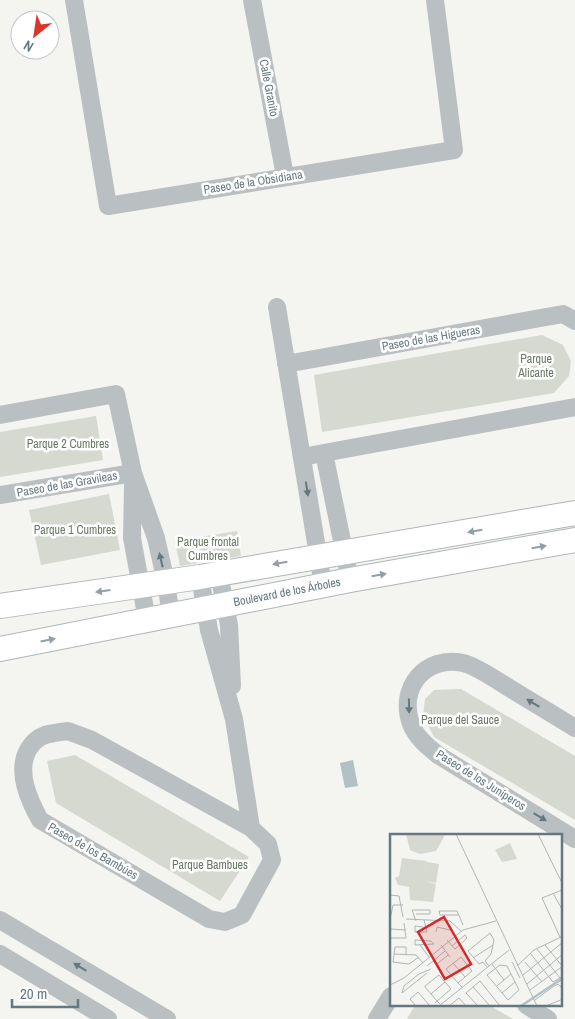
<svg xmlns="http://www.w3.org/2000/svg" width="575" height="1019" viewBox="0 0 575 1019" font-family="'Archivo Narrow',sans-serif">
<rect width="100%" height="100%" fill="#f4f4f0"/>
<path fill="#d5d9d0" d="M542,335L563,345L571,361L569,376L554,393L322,432L314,375Z
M96,416L103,460L0,477V432Z
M109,494L120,550L41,565L29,510Z
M237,531L241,556L180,566L175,541Z
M461,689L575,756V820L434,737L423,716L425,699L434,690Z
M75,755L249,857L220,901L56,803L47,761Z
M415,1005H489L513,1019H407Z"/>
<path fill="#b2c2c4" d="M353,760L358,786L345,788L340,763Z"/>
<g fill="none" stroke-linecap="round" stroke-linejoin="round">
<g stroke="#afb6b9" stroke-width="26">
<path id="secondary" d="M0,606L200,577L575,513
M0,649L350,580L575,540"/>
</g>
<path stroke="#bac0c2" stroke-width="18" d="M74,0L108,206L454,150L435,0
M252,0L285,176
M277,307L323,585
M286,364L563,314L575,321
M0,415L116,394L133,473L156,538L166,582L171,616
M324,453L350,580
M302,457L575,407
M133,485L132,538L147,620
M0,495L133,473
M219,574L229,625L232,686
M200,577L209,630L234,719L251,828
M575,728C551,713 527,699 503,684C491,677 476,666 463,663C425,655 398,688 411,724C416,737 427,746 438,755L575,839
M68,731L92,740L251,828L268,844L272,860L242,915L225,922L209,919L40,820C29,800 16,772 28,750C32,743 37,738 45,735C52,733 61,732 68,731Z
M0,920L167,1019
M0,954L108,1019
M526,1005L548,1019
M377,1019L391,996"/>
<use href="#secondary" stroke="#fff" stroke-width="24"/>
</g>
<defs><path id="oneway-solid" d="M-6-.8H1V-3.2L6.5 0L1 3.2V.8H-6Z" transform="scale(1.25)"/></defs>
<g fill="#647880">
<use href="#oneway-solid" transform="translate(307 489) rotate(81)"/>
<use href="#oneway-solid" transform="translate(161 560) rotate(-103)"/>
<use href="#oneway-solid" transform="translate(533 703) rotate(-149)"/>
<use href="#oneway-solid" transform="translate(409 706) rotate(89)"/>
<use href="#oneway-solid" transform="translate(540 817) rotate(31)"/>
<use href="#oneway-solid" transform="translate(80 967) rotate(-149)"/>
</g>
<g fill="#92a0a6">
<use href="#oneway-solid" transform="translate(475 531) rotate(170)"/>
<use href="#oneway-solid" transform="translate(539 547) rotate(-10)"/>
<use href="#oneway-solid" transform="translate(280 563) rotate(170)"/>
<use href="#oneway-solid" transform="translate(379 575) rotate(-10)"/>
<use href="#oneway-solid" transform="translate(103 591) rotate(172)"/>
<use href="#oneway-solid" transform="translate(48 640) rotate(-11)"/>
</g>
<g text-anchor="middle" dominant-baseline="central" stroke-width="5" stroke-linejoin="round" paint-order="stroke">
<g font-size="12" fill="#647880" stroke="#fff">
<text transform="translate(269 88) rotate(79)">Calle Granito</text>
<text transform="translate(253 182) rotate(-9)">Paseo de la Obsidiana</text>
<text transform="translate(431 338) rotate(-10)">Paseo de las Higueras</text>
<text transform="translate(67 484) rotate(-10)">Paseo de las Gravileas</text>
<text transform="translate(287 592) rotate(-11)">Boulevard de los Árboles</text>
<text transform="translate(481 780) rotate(32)">Paseo de los Juníperos</text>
<text transform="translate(93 851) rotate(30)">Paseo de los Bambúes</text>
</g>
<g font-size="12" fill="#6a7863" stroke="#fff">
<text x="536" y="359">Parque<tspan x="536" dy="14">Alicante</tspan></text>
<text x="68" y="444">Parque 2 Cumbres</text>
<text x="75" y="530">Parque 1 Cumbres</text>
<text x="208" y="542">Parque frontal<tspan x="208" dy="14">Cumbres</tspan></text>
<text x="460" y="720">Parque del Sauce</text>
<text x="210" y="865">Parque Bambues</text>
</g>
</g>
<g transform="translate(390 834)">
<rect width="172" height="172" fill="#f4f4f0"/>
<path d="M16,0H54V3L46,17L30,20L20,16ZM120,9L127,25L112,28L105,16ZM12,24L37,27L34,46L37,28L49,30L46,49L34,47L46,50L43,68L20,66L19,53L8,51L5,44L9,42Z" fill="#d5d9d0"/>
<path fill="none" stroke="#b2c2c4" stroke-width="2.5" d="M131,172L173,144"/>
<path fill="none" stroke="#adb7b9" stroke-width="1" d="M66,0L147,172M148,0L173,51M163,59L173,77M0,61L9,62L13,83M1,81L3,71H13M68,81H50L49,77H67L73,91M16,85L60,87L71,97M26,87L22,76H40V80H26M33,93L25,92V98H37L34,86M0,95L16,96M46,98L47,93L60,96M170,103L152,64L172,56M0,104H16L14,89M25,106L41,107L44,110L25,111ZM57,106L65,115L77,104L75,101M30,111L39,123M51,111L60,123M155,111L173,133M62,112L75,101M147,115L170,144M140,119L163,148L173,142M4,120L26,121L33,129M16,120V113H5L3,128L19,130L29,123M83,124L103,111M43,127L47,130L58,121M122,128L130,144M135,128L152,148M63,129L75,143M102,130L114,146M110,131L117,132L129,156L118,166L97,141ZM37,132L55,117M127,132L144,116L173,102M97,133L93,128L89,130L78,117L100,99L104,106L101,120L95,127L99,132M37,139L12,159L14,152L29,140L41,135M133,141L173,108M68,149L82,137L71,123L56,135L68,149L72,153M137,150L173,120M0,151L14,144L73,96L106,87M107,152L121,140M83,153L100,172M140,156L173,132M112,159L125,148M41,160L55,148M145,166L164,152L168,150L173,155M45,169L47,167L61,155L49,141L35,152V153L47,167L50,170M26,172L20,165L28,158L40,172M49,172L119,116M59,172L69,164L76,172M88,172L76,159L90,147L110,172M156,172L173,165"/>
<path fill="#d62828" fill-opacity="0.15" stroke="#d62828" stroke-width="2.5" d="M54,83L81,130L55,145L28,98Z"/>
<rect width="172" height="172" fill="none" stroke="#647880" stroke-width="2.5"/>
</g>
<g transform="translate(35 35) rotate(210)"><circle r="24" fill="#ffffff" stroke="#c1c9cc"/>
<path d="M0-4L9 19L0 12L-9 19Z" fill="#db3629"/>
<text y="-8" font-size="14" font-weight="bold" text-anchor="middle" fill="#647880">N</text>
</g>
<path d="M12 999v8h66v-8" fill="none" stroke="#647880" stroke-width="2.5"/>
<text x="20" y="999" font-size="15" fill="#647880" stroke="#ffffff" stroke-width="4" paint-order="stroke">20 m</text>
</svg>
